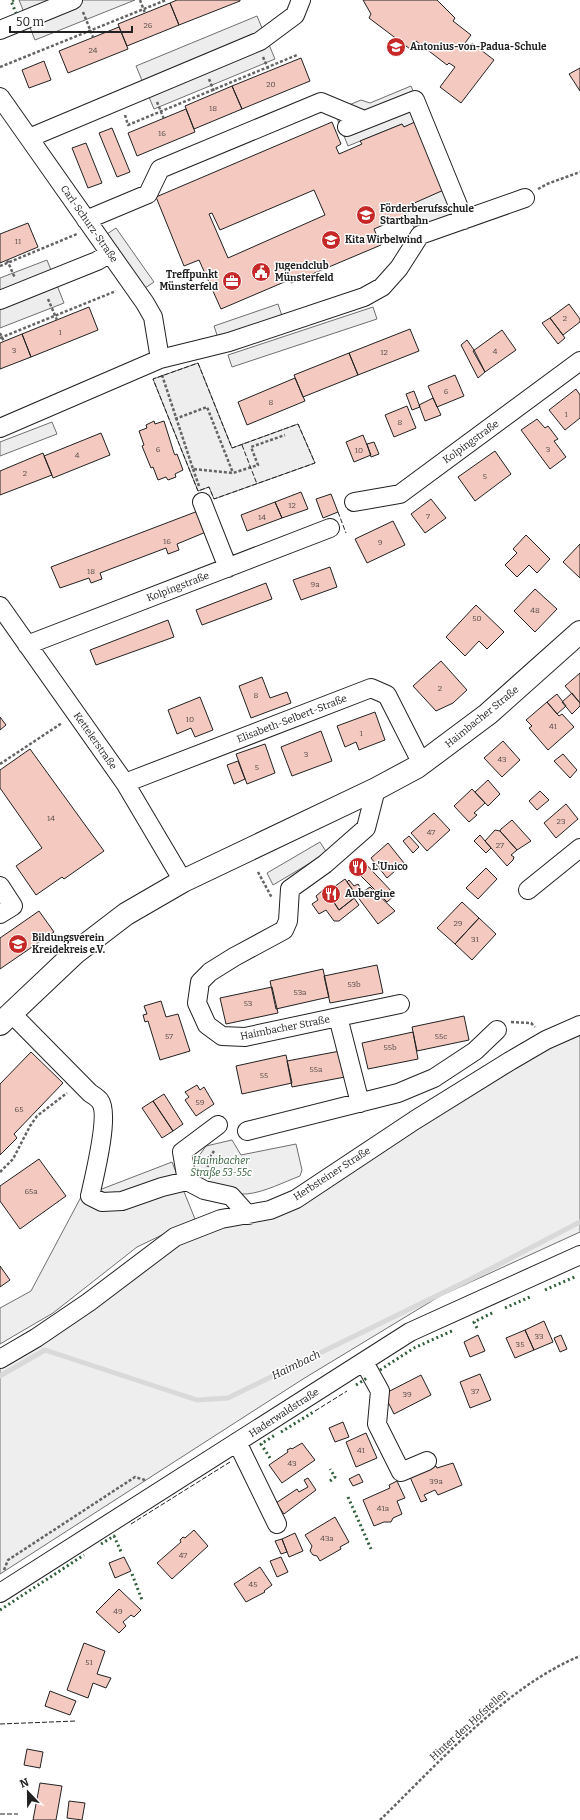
<svg xmlns="http://www.w3.org/2000/svg" width="580" height="1820" viewBox="0 0 580 1820" font-family="Bitter,serif">
<rect width="100%" height="100%" fill="#fff"/>
<path fill="#eee" stroke="#6f6f6f" d="M198,363L232,448L298,424L315,463L214,499L209,487L198,491L153,379Z
M580,1031V1232L440,1296L303,1379L0,1574V1357L188,1233L293,1193Z
M232,1140L241,1155L296,1144L302,1170L300,1176C284,1182 265,1192 247,1194C230,1195 212,1188 196,1182L194,1163L206,1146Z
M172,1162L195,1219L137,1247L53,1313L0,1344V1308L31,1291L81,1197Z"/>
<path fill="#ededed" stroke="#6f6f6f" d="M19,0H135L35,40Z
M257,16L275,59L154,109L136,66Z
M411,86L471,226L428,240L413,226L403,208L417,122L404,127L402,124L348,146L334,111L361,100L370,103Z
M116,228L154,282L145,288L107,234Z
M47,260L64,303L0,328V278Z
M278,304L282,316L218,338L214,326Z
M373,307L377,319L232,367L228,355Z
M52,422L57,434L0,456V442Z
M320,842L327,853L273,885L267,873Z"/>
<g fill="none" stroke-linecap="round" stroke-linejoin="round">
<path stroke="#d9d9d9" stroke-width="5" d="M0,1376L45,1350L197,1400L228,1398L469,1280L580,1222"/>
</g>
<path fill="#f3c9c0" stroke="#222" fill-rule="evenodd" d="M177,0H240V1L179,25L170,3Z
M363,0H437L455,18L453,21L471,35L465,43L470,46L472,43L494,60L461,103L440,87L455,67L449,63L447,65L416,41L410,49L369,18L371,14Z
M170,3L179,25L127,46L118,24Z
M119,27L128,49L68,73L59,51Z
M301,58L310,81L242,109L232,86Z
M44,61L51,80L29,88L22,70Z
M580,68V91L569,74Z
M232,86L242,109L194,129L185,106Z
M186,109L195,132L137,156L128,133Z
M417,121L446,189L403,208L406,215L374,229L381,245L291,283L289,280L221,309L199,260L184,266L156,197L332,122L341,144L336,147L339,154L362,144L360,141L402,124L404,127ZM314,190L325,215L228,258L209,214L212,213L220,230Z
M112,128L130,172L117,177L99,133Z
M86,143L102,183L88,188L72,148Z
M28,223L38,247L0,263V234Z
M569,304L580,319V322L563,335L550,318Z
M89,307L98,330L31,357L22,334Z
M550,318L565,338L558,344L542,323Z
M410,329L419,351L358,375L349,353Z
M502,330L516,350L485,372L473,351Z
M22,334L31,357L0,369V343Z
M467,340L474,350L485,372L478,378L461,345Z
M349,353L358,375L303,397L294,375Z
M455,375L464,396L437,407L428,386Z
M295,378L305,401L247,425L238,402Z
M576,389L580,395V418L565,430L549,410Z
M414,391L420,407L412,410L406,394Z
M433,398L441,415L425,421L419,405Z
M407,406L416,428L394,437L385,415Z
M537,419L545,428L548,426L558,439L554,441L566,457L550,469L521,430Z
M154,421L155,424L164,421L174,453L175,455L177,454L183,470L175,474L176,477L168,480L166,477L158,480L153,467L151,468L142,446L144,445L139,431L147,428L146,425Z
M101,433L110,455L53,478L44,456Z
M363,435L371,455L354,462L346,442Z
M374,442L379,454L371,457L367,444Z
M495,451L511,474L475,501L458,477Z
M43,453L52,475L0,495V471Z
M301,492L308,509L282,518L275,502Z
M331,494L338,512L323,518L316,499Z
M431,499L446,518L425,533L411,514Z
M275,502L282,518L247,531L241,515Z
M198,511L206,532L177,544L179,550L168,554L166,548L100,573L102,579L91,583L89,578L60,588L51,567Z
M393,521L405,545L367,563L355,539Z
M526,535L550,559L537,573L529,565L517,577L505,565L517,553L513,549Z
M580,544V578L563,562Z
M330,567L337,587L301,600L293,580Z
M266,583L272,599L202,625L196,610Z
M535,589L557,609L535,632L514,611Z
M476,605L504,632L487,649L479,641L465,656L446,637Z
M168,620L174,637L96,665L90,650Z
M441,661L467,690L453,703L436,711L413,686Z
M580,673V703L565,686Z
M262,677L270,698L287,692L291,703L251,718L239,686Z
M572,693L580,703V706L572,714L562,702Z
M557,694L566,706L557,714L547,702Z
M200,697L213,730L195,737L191,728L177,734L168,710Z
M547,702L559,716L562,714L574,727L548,750L529,728L532,726L526,720Z
M375,712L385,740L359,750L356,742L345,747L337,726Z
M0,717L6,725L0,730Z
M321,731L332,761L292,776L281,747Z
M503,741L520,760L502,777L484,758Z
M265,744L275,773L247,784L236,754Z
M30,749L104,851L64,879L62,877L36,895L16,866L42,848L0,788V770Z
M563,754L577,770L570,778L554,761Z
M238,761L245,779L234,784L227,765Z
M488,780L500,794L488,806L475,792Z
M472,789L485,803L474,813L477,815L469,822L454,806Z
M540,791L549,800L537,810L529,801Z
M566,804L578,819L556,838L544,823Z
M434,813L450,830L427,851L411,833Z
M512,820L531,841L517,850L500,831L501,829Z
M495,830L500,831L517,850L511,855L514,857L513,860L507,866L485,841Z
M480,835L491,848L486,853L474,841Z
M409,836L419,847L413,853L403,841Z
M388,843L404,863L387,878L371,858Z
M360,858L395,895L387,902L351,866Z
M486,868L497,879L478,899L466,888Z
M345,879L357,896L339,910L327,892Z
M349,880L354,886L358,884L363,892L357,896L347,882Z
M370,887L395,911L378,924L357,896Z
M323,890L327,892L339,910L354,898L359,905L339,921H334L326,910L319,914L312,904L318,900L316,896Z
M462,902L479,918L455,944L437,928Z
M39,911L54,932L0,969V938Z
M479,918L496,934L472,960L455,944Z
M377,965L383,993L330,1003L324,976Z
M323,969L329,997L276,1009L270,981Z
M272,987L278,1013L226,1024L220,998Z
M161,1001L166,1017L178,1014L190,1051L160,1060L148,1021L145,1022L143,1015L147,1014L144,1006Z
M464,1016L469,1040L417,1051L412,1027Z
M413,1032L418,1059L368,1069L362,1043Z
M340,1051L345,1077L292,1087L287,1061Z
M31,1052L63,1083L14,1134L17,1138L0,1155V1084Z
M286,1055L292,1083L242,1094L236,1066Z
M197,1085L200,1090L204,1087L214,1104L196,1116L185,1100L189,1097L185,1092Z
M164,1094L183,1124L173,1131L153,1101Z
M153,1101L173,1131L162,1138L142,1108Z
M39,1159L66,1196L20,1229L0,1201V1186Z
M0,1266L10,1280L0,1287Z
M544,1321L553,1342L534,1350L525,1330Z
M525,1330L534,1350L515,1358L506,1338Z
M478,1335L485,1351L470,1357L464,1342Z
M561,1335L567,1349L560,1352L554,1338Z
M480,1374L491,1400L470,1408L460,1382Z
M421,1375L431,1395L394,1414L384,1394Z
M343,1422L349,1437L335,1442L329,1428Z
M366,1433L377,1458L356,1467L346,1442Z
M302,1443L315,1460L282,1483L269,1465L288,1452L287,1450L291,1448L292,1449Z
M453,1463L462,1485L438,1495L435,1490L424,1495L427,1500L421,1502L410,1477L436,1466L437,1468Z
M359,1474L363,1482L353,1486L349,1479Z
M308,1478L316,1490L284,1514L276,1503L297,1489L299,1492L308,1487L304,1480Z
M397,1481L405,1498L397,1501L402,1514L393,1518L391,1522H384L374,1526L363,1500L390,1488L389,1485Z
M335,1517L349,1542L340,1547L341,1549L320,1561L317,1556L313,1555L310,1551L312,1546L305,1535Z
M194,1530L208,1546L172,1579L157,1563L181,1542L180,1540L183,1537L185,1538Z
M295,1533L303,1551L289,1557L282,1539Z
M282,1539L287,1552L281,1554L275,1541Z
M124,1557L131,1571L115,1578L109,1563Z
M281,1557L288,1572L277,1577L270,1561Z
M260,1567L272,1585L264,1591L265,1592L246,1602L234,1584Z
M119,1589L141,1610L134,1617L131,1615L123,1622L126,1626L119,1633L96,1612Z
M84,1643L105,1651L97,1674L111,1678L106,1688L93,1683L88,1698L67,1690Z
M50,1691L76,1701L70,1715L45,1706Z
M27,1749L43,1752L40,1768L24,1765Z
M40,1783L62,1786L56,1820H33Z
M69,1801L85,1803L82,1820L67,1818Z"/>
<g fill="none" stroke-linecap="round" stroke-linejoin="round">
<g stroke="#222" stroke-width="20">
<path id="minor" d="M0,30L73,0
M0,97L145,303L153,317L160,359L0,428
M347,127L415,100L464,220
M29,138L260,41L295,15L301,0
M86,220L148,194L160,169L321,102L364,120
M0,300L97,261L110,253
M160,359L229,342L364,297L382,287L399,268L420,235L525,198
M202,502L228,568
M354,502L400,494L580,361
M0,606L125,783L183,881
M27,645L330,528
M125,783L371,688L387,695L422,764
M0,886L13,906L0,914
M528,890L580,848
M11,1013L90,1093C93,1095 98,1098 100,1101C110,1114 94,1178 90,1196L102,1202L122,1201L162,1187L187,1181L204,1190L231,1196L248,1215
M338,1017L400,1004
M360,1103L338,1017L245,1037L222,1036L207,1025L197,1003L200,982L210,972L234,957L284,930L288,921L290,889L325,864L366,828L376,789
M247,1131L398,1093L434,1078L475,1051L497,1030
M187,1181L182,1152L218,1125
M0,1359L36,1338L89,1302L175,1237L221,1219L270,1210L296,1199L415,1120L510,1061L546,1040L580,1025
M364,1362L380,1391L377,1424L401,1472L427,1461
M237,1442L277,1524
M0,1593L410,1332L580,1255"/>
</g>
<g stroke="#222" stroke-width="24">
<path id="major" d="M0,1024L75,953L126,914L183,881L376,789L417,767L488,714L580,632"/>
</g>
<path stroke="#646464" stroke-width="2.5" stroke-dasharray="3 2" stroke-linecap="butt" d="M140,0L145,13
M83,12L93,37
M263,57L269,71
M0,67L166,0
M209,79L215,94
M157,102L164,119
M125,115L128,125L297,55
M538,189L547,184L580,172
M7,260L15,278
M0,266L77,234
M48,299L57,320
M0,333L4,342
M0,338L116,291
M162,375L193,469L233,473L258,465L251,447L285,435
M175,419L207,407L233,473
M193,469L199,486
M0,764L62,723
M258,872L272,898
M511,1022L531,1023L535,1027
M0,1172L13,1159L30,1126L37,1116L67,1093
M207,1172L209,1158L214,1151
M4,1570L8,1560L135,1477L145,1480
M380,1820C438,1764 505,1687 580,1656"/>
<use href="#minor" stroke="#fff" stroke-width="18"/>
<use href="#major" stroke="#fff" stroke-width="22"/>
<path stroke="#2f5e38" stroke-width="3" stroke-dasharray="2 3" stroke-linecap="butt" d="M14,0L11,1L16,13
M545,1290L577,1276
M505,1308L532,1296
M477,1328L474,1322L494,1312
M380,1370L414,1348L454,1330
M356,1385L367,1378
M281,1432L315,1411
M270,1458L261,1444L275,1435
M330,1481L335,1477L330,1469
M348,1497L371,1549
M101,1544L114,1536L122,1554
M132,1574L142,1600
M0,1610L84,1555"/>
<path stroke="#222" stroke-width="1" stroke-dasharray="5 2" stroke-linecap="butt" d="M198,363L232,448L298,424L315,463L214,499L209,487L198,491L153,379Z
M242,445L257,484
M338,512L346,533
M315,1411L347,1391
M131,1524L230,1462
M0,1724L76,1721
M0,1814H18"/>
</g>
<defs>
<g id="school-disc" transform="scale(1)"><circle r="9.5" fill="#c62828" stroke="#fff"/><path d="M0-5L7-2L0 1L-7-2ZM-4 1L0 2.5L4 1V4Q0 6-4 4Z" fill="#fff"/></g>
<g id="civic-disc" transform="scale(1)"><circle r="9.5" fill="#c62828" stroke="#fff"/><path d="M-.6-6.5H3V-4.5H.6V-3L4-1V1h2V6H-6V1h2V-1L-.6-3ZM-1.2 2.5V6h2.4V2.5Z" fill="#fff"/></g>
<g id="office-disc" transform="scale(1)"><circle r="9.5" fill="#c62828" stroke="#fff"/><path d="M-6-3h4V-5.5h4V-3h4V5H-6ZM-1-4.5V-3h2v-1.5ZM-6 0V1H6V0Z" fill="#fff"/></g>
<g id="restaurant-disc" transform="scale(1)"><circle r="9.5" fill="#c62828" stroke="#fff"/><path d="M-5-6h1v4h1v-4h1v4h1v-4h1v5L-1.5 .5V6h-2V.5L-5-1ZM5-6V6H3V1.5H1.5Q1.5-4 5-6Z" fill="#fff"/></g>
</defs>
<g fill-rule="evenodd">
<use href="#school-disc" x="396" y="47"/>
<use href="#school-disc" x="366" y="215"/>
<use href="#school-disc" x="331" y="240"/>
<use href="#civic-disc" x="261" y="272"/>
<use href="#office-disc" x="232" y="281"/>
<use href="#restaurant-disc" x="358" y="867"/>
<use href="#restaurant-disc" x="331" y="894"/>
<use href="#school-disc" x="18" y="944"/>
</g>
<g text-anchor="middle" dominant-baseline="central" stroke-width="3" stroke-linejoin="round" paint-order="stroke">
<g font-size="8" fill="#564c4a">
<text x="148" y="25">26</text>
<text x="93" y="50">24</text>
<text x="271" y="84">20</text>
<text x="213" y="108">18</text>
<text x="162" y="133">16</text>
<text x="18" y="241">11</text>
<text x="565" y="318">2</text>
<text x="60" y="332">1</text>
<text x="14" y="350">3</text>
<text x="495" y="351">4</text>
<text x="384" y="352">12</text>
<text x="446" y="391">6</text>
<text x="271" y="402">8</text>
<text x="566" y="414">1</text>
<text x="400" y="422">8</text>
<text x="158" y="449">6</text>
<text x="548" y="449">3</text>
<text x="359" y="450">10</text>
<text x="77" y="455">4</text>
<text x="25" y="473">2</text>
<text x="485" y="476">5</text>
<text x="292" y="505">12</text>
<text x="428" y="516">7</text>
<text x="262" y="517">14</text>
<text x="167" y="541">16</text>
<text x="380" y="542">9</text>
<text x="91" y="571">18</text>
<text x="315" y="584">9a</text>
<text x="535" y="610">48</text>
<text x="477" y="618">50</text>
<text x="440" y="688">2</text>
<text x="256" y="695">8</text>
<text x="190" y="719">10</text>
<text x="553" y="726">41</text>
<text x="361" y="733">1</text>
<text x="306" y="754">3</text>
<text x="502" y="759">43</text>
<text x="257" y="767">5</text>
<text x="51" y="818">14</text>
<text x="561" y="821">23</text>
<text x="431" y="832">47</text>
<text x="500" y="845">27</text>
<text x="458" y="923">29</text>
<text x="475" y="939">31</text>
<text x="354" y="984">53b</text>
<text x="300" y="992">53a</text>
<text x="248" y="1003">53</text>
<text x="169" y="1036">57</text>
<text x="441" y="1036">55c</text>
<text x="390" y="1047">55b</text>
<text x="316" y="1069">55a</text>
<text x="264" y="1075">55</text>
<text x="200" y="1102">59</text>
<text x="19" y="1109">65</text>
<text x="31" y="1191">65a</text>
<text x="539" y="1336">33</text>
<text x="520" y="1344">35</text>
<text x="475" y="1391">37</text>
<text x="407" y="1394">39</text>
<text x="361" y="1450">41</text>
<text x="292" y="1463">43</text>
<text x="436" y="1481">39a</text>
<text x="383" y="1508">41a</text>
<text x="327" y="1538">43a</text>
<text x="183" y="1555">47</text>
<text x="253" y="1584">45</text>
<text x="118" y="1611">49</text>
<text x="89" y="1662">51</text>
</g>
<g font-size="10" font-weight="bold" fill="#222" stroke="#fff" text-anchor="start">
<text x="410" y="47">Antonius-von-Padua-Schule</text>
<text x="380" y="209">Förderberufsschule<tspan x="380" dy="12">Startbahn</tspan></text>
<text x="345" y="240">Kita Wirbelwind</text>
<text x="275" y="266">Jugendclub<tspan x="275" dy="12">Münsterfeld</tspan></text>
<text x="218" y="275" text-anchor="end">Treffpunkt<tspan x="218" dy="12">Münsterfeld</tspan></text>
<text x="372" y="867">L'Unico</text>
<text x="345" y="894">Aubergine</text>
<text x="32" y="938">Bildungsverein<tspan x="32" dy="12">Kreidekreis e.V.</tspan></text>
</g>
<g font-size="10" fill="#222" stroke="#fff">
<text transform="translate(89 224) rotate(55)">Carl-Schurz-Straße</text>
<text transform="translate(471 442) rotate(-36)">Kolpingstraße</text>
<text transform="translate(178 587) rotate(-21)">Kolpingstraße</text>
<text transform="translate(482 717) rotate(-39)">Haimbacher Straße</text>
<text transform="translate(292 719) rotate(-21)">Elisabeth-Selbert-Straße</text>
<text transform="translate(95 741) rotate(55)">Kettelerstraße</text>
<text transform="translate(285 1028) rotate(-11)">Haimbacher Straße</text>
<text transform="translate(332 1174) rotate(-33)">Herbsteiner Straße</text>
<text transform="translate(284 1413) rotate(-33)">Haderwaldstraße</text>
<text transform="translate(469 1725) rotate(-42)">Hinter den Hofstellen</text>
</g>
<g font-size="10" font-style="italic" fill="#2f5e38" stroke="#fff">
<text x="221" y="1161">Haimbacher<tspan x="221" dy="12">Straße 53-55c</tspan></text>
</g>
<g font-size="11" font-style="italic" fill="#222" stroke="#fff">
<text transform="translate(296 1365) rotate(-26)">Haimbach</text>
</g>
</g>
<g transform="translate(28 1792) rotate(338)" stroke="#ffffff" stroke-width="3" paint-order="stroke">
<path d="M0-3L7 15L0 10L-7 15Z" fill="#222222"/>
<text y="-6" font-size="11" font-weight="bold" text-anchor="middle" fill="#222222">N</text>
</g>
<path d="M10 26v6h122v-6" fill="none" stroke="#222222" stroke-width="2"/>
<text x="16" y="26" font-size="12" fill="#222222" stroke="#ffffff" stroke-width="3" paint-order="stroke">50 m</text>
</svg>
